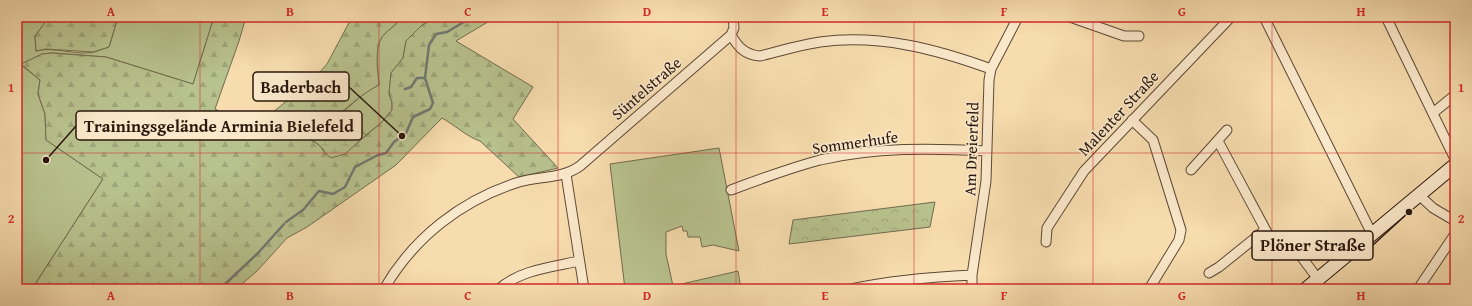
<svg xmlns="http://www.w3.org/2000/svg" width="1472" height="306" viewBox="0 0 1472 306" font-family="'Gentium Book Plus',serif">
<defs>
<pattern id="forest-firs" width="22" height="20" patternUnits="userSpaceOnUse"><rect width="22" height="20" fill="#b8c28e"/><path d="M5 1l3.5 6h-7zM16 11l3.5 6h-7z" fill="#9ea679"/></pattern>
<pattern id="wetland-marsh" width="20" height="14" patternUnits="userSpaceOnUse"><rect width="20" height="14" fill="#b8c28e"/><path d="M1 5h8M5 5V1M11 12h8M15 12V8" fill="none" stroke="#9ea679"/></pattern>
<pattern id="park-crowns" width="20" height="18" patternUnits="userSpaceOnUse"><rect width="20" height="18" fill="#b8c28e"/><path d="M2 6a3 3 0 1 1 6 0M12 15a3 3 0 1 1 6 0" fill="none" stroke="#9ea679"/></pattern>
</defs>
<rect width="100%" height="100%" fill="#f7dcae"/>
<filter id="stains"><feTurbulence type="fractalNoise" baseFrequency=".005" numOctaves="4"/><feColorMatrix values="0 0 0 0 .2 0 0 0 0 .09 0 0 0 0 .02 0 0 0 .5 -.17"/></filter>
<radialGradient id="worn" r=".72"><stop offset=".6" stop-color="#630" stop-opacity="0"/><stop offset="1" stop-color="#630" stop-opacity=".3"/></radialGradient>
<path fill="#b8c28e" stroke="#716c4e" d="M17,17H49L35,36L36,51C56,46 75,56 94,52C99,51 104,48 109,47L118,17H214L193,84L106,57L52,53L42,54L21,65L40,80L38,94L45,114L46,140L103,179L32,289H17Z
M402,17H437L422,25L406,41L403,58L391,73L389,94L392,102V110L381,123L366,135L343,112L368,90L379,85C378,70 373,50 382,37C387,30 397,25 402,17Z
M719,148L739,251L713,245L702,247L700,237H688L687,231H683L682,226L666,232V254L673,286L738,271L741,289H625L610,164Z"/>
<path fill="url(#forest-firs)" stroke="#716c4e" d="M49,17H118L109,47L93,52L46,49L36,51L35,36Z
M214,17H246L239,41L215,109L262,134L273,112L313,80L327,64L352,17H402C397,25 387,30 382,37C374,50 378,70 379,85C354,97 336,122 310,133L307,139C316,142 321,145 325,154L345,153L381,123L392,110V102L389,94L391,73L403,58L406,41L422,25L437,17H496L456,41L533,87L513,119L558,168L519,177L480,141C469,138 453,124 442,118L396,165L307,227L287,238L257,271L236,289H32L103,179L46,140L45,114L38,94L40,80L21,64L42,54L52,53L106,57L193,84Z"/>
<path fill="url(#wetland-marsh)" stroke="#716c4e" d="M343,112L366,135L345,154L331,158C326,155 325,150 320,146C314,140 308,140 303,132C318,135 331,120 343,112Z"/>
<path fill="url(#park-crowns)" stroke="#716c4e" d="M935,202L930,227L789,244L793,220Z"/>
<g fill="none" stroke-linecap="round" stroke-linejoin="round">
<path stroke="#717871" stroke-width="2.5" d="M405,89L411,87L417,78H425
M286,222L303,210L319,191L333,194L345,187L355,167L378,155L386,153L394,142L406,133L413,117L430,109L433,103L425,78L429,45L436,34L447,32L472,17
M220,289L258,253L284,224"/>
<g stroke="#5d4835" stroke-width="11">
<path id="street" d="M1070,17L1124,36H1139
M1264,17L1372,234
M1386,17L1455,159
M731,35C738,47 745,55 760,56C780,51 800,45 820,42C879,34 936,49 991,69
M1433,113L1455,95
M1132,120L1153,140L1181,230L1179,240L1149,289
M1218,141L1270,238L1297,251L1318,279
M1191,170L1227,130
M566,174L584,289
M731,190C760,179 790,168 820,160C875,147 932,148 987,151
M1419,195L1433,208L1455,221
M1046,242L1047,228L1084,171L1231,17
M1209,273L1219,267L1265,230
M384,289C414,237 462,200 519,182C540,176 562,179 580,166L731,35L734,28L733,17
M499,289C520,270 552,267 579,261
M851,289C893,280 929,277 972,275
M972,289V275L986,181L989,80L991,69L1018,17
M1418,289L1455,234"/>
</g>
<g stroke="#2a170d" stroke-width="15">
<path id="secondary" d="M1306,289L1455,165"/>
</g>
<use href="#street" stroke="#fae8ca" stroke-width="9"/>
<use href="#secondary" stroke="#fae8ca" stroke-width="13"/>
</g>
<path fill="none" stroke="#d62828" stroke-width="1" stroke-opacity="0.55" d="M200,17V289M379,17V289M558,17V289M736,17V289M914,17V289M1093,17V289M1272,17V289M17,153H1455"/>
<g text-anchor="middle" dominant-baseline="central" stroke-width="3" stroke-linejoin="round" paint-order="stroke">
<g font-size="16" fill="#2a170d" stroke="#fae8ca">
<text transform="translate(646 88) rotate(-41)">Süntelstraße</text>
<text transform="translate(1118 113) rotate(-47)">Malenter Straße</text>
<text transform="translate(855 142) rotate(-8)">Sommerhufe</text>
<text transform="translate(971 149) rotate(-88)">Am Dreierfeld</text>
</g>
</g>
<path fill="none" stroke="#2a170d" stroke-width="1.5" d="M402 136L349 87M46 160L76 126M1409 212L1373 245"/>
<g fill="#2a170d" stroke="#fae8ca" stroke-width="1.5">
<circle cx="402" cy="136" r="4"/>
<circle cx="46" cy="160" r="4"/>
<circle cx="1409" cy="212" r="4"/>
</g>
<g fill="#fae8ca" stroke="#2a170d" stroke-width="1.5">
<rect x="253" y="72" width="96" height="29" rx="4"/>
<rect x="76" y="111" width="286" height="29" rx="4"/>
<rect x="1252" y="231" width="121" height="29" rx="4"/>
</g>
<g font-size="17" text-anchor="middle" font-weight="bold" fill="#2a170d">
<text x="301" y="93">Baderbach</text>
<text x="219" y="132">Trainingsgelände Arminia Bielefeld</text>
<text x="1313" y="251">Plöner Straße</text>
</g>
<rect width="1472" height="306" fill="none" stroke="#f7dcae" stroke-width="44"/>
<rect x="22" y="22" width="1428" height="262" fill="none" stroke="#d62828" stroke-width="1.5"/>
<g font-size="13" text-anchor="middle" font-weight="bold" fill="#d62828">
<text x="111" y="16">A</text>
<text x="290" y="16">B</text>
<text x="468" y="16">C</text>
<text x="647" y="16">D</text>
<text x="825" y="16">E</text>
<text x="1004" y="16">F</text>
<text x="1182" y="16">G</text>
<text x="1361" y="16">H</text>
<text x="11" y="92">1</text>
<text x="1461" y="92">1</text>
<text x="11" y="223">2</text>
<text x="1461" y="223">2</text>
<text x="111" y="300">A</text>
<text x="290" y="300">B</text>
<text x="468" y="300">C</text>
<text x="647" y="300">D</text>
<text x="825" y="300">E</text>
<text x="1004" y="300">F</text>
<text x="1182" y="300">G</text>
<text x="1361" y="300">H</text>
</g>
<rect width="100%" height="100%" filter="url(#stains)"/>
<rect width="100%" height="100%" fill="url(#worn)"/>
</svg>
